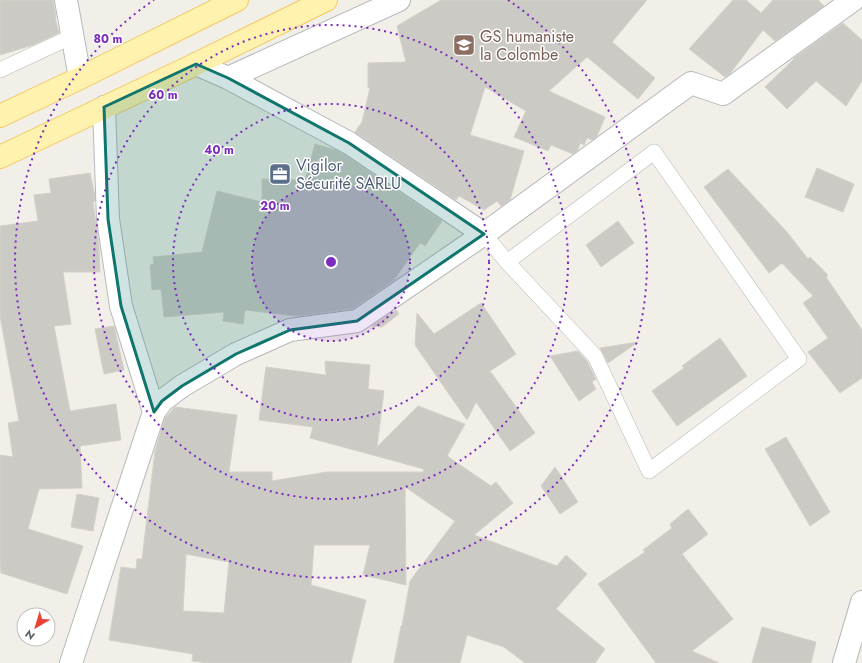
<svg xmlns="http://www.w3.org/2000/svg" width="862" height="663" viewBox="0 0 862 663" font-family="Jost,sans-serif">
<rect width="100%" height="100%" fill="#f1efe8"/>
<path fill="#cccac5" stroke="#d6d1c6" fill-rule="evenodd" d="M0,0H53L56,17L55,18L59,33L33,45L0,55Z
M441,0H647L612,42L655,78L638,99L587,57L549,91L605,117L597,136L592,140L587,138L584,145L580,143L578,150L573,154L551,145L548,151L514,137L526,111L485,87L470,135L524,151L510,200L501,206L497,201L484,210L459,196L456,200L355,132L362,122L370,88H368V63L406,62L397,26Z
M733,0H746L761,13L773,0H818L824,6L775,41L763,30L729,75L725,77L689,49Z
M843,23L862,40V81L846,106L816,81L787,109L765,87L794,59V58Z
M315,144L336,150L343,154L442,221L425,246L420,243L394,280L352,309L297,316L245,310L243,324L223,321L224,312L164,317L161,289L152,290L150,265L154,264L153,257L202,252L217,191L262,202V179L305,180Z
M817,168L854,184L843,212L805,197Z
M728,169L787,232L808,259L810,257L828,275L826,277L862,330V378L840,393L808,352L828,338L803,303L813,296L782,263L769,273L704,187Z
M90,173L95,197V201L93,202L99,246L100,272H63L71,324L54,326L70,411L116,404L121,440L80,446L82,488L39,489L28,529L83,546L67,594L1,573L0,561V455L13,457L8,423L19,421L0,316V226L38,221L34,195L51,193L49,179Z
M618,221L634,243L601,267L586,245Z
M481,303L516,354L490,371L535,433L510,451L476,402L467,420L415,345L417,313L434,334Z
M396,310L399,314L382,327L372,326Z
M114,326L124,370L104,374L95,329Z
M720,338L747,376L677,426L652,391L684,368L682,366Z
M638,342L608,363L600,348Z
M578,351L587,361L596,379L592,382L596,389L579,401L550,356Z
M325,361L370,365L368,389L384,391L377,447L418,406L465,424L447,456L491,486L496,482L513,503L474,535L557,566L566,555L587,574L556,609L605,649L595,663H525L504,647L467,635L460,663H394L401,626H402L410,581L455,521L405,487L406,585L363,575L370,545H314L311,585L366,600L351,663H208L192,661L193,654L109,640L121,567L136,569L137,559H142L155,451L165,418L175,407L237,415L229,472H272V481L327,472H423L424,469L310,438L313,427L259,420L266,367L326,375ZM186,554L229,562L224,613L183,611Z
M786,437L830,512L810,526L765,449Z
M555,467L578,502L560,514L541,486Z
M77,494L99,498L93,531L71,527Z
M688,509L708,534L682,554L733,619L692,651L719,663H656L598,584L645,552L643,550L672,528L670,524Z
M762,627L816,642L811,663H752Z"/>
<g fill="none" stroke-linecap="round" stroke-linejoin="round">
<g stroke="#b5b8bc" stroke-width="16">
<path id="lane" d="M0,70L73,36
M484,234L507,262L595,356L649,471L799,359L654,152L507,262"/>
</g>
<g stroke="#b5b8bc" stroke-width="24">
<path id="street" d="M66,0L80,78
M196,64L228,78L349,143L484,234
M228,78L399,0
M154,412L162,401L182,386L236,354L290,330L357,321L484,234L691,83L723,94L853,0
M71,663L154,412L121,306L108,219L104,107
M844,663L862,602"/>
</g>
<g stroke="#f2c960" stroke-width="24">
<path id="primary" d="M0,116L80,78L237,0
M0,157L196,64L326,0"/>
</g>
<use href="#lane" stroke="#fff" stroke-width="15"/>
<use href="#street" stroke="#fff" stroke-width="22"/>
<use href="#primary" stroke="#fff2af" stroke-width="22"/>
</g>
<path fill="#0f766e" fill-opacity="0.2" stroke="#0f766e" stroke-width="3" stroke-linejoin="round" d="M196,64L228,78L349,143L484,234L357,321L290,330L236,354L182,386L162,401L154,412L121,306L108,219L104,107Z"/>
<circle cx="331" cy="262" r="79" fill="#7b2cbf" fill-opacity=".12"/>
<g fill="none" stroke="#7b2cbf" stroke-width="2" stroke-dasharray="2 4">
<circle cx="331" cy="262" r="79"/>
<circle cx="331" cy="262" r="158"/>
<circle cx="331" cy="262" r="237"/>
<path d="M508 0A316 316 0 1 1 154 0"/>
</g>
<defs>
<g id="school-square" transform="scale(1.15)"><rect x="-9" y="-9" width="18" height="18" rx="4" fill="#8d6e63" stroke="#fff"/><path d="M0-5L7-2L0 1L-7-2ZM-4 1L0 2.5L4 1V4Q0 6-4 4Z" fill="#fff"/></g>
<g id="office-square" transform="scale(1.15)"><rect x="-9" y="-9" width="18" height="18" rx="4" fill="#5c6f8a" stroke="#fff"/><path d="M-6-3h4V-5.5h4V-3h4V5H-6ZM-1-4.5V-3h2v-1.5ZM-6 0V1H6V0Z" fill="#fff"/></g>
</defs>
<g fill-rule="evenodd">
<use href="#school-square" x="464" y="45"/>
<use href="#office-square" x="280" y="174"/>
</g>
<g text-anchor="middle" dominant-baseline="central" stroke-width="3" stroke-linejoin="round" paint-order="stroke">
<g font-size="16" fill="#785e54" stroke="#fff" text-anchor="start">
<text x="480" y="36">GS humaniste<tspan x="480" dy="18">la Colombe</tspan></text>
</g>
<g font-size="16" fill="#4e5e75" stroke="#fff" text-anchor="start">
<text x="296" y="165">Vigilor<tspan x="296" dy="18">Sécurité SARLU</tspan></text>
</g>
</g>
<circle cx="331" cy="262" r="6" fill="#7b2cbf" stroke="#fff" stroke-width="2"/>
<g font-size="12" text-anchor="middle" font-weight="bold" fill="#7b2cbf" stroke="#fff" stroke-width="3" stroke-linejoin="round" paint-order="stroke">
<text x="108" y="43">80 m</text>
<text x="163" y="99">60 m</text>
<text x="219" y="154">40 m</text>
<text x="275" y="210">20 m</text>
</g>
<g transform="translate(36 627) rotate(218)"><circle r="19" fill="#ffffff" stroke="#bfc1c3"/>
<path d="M0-3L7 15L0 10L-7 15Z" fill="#ea4335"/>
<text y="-6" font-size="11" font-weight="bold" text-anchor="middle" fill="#5f6368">N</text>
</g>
</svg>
